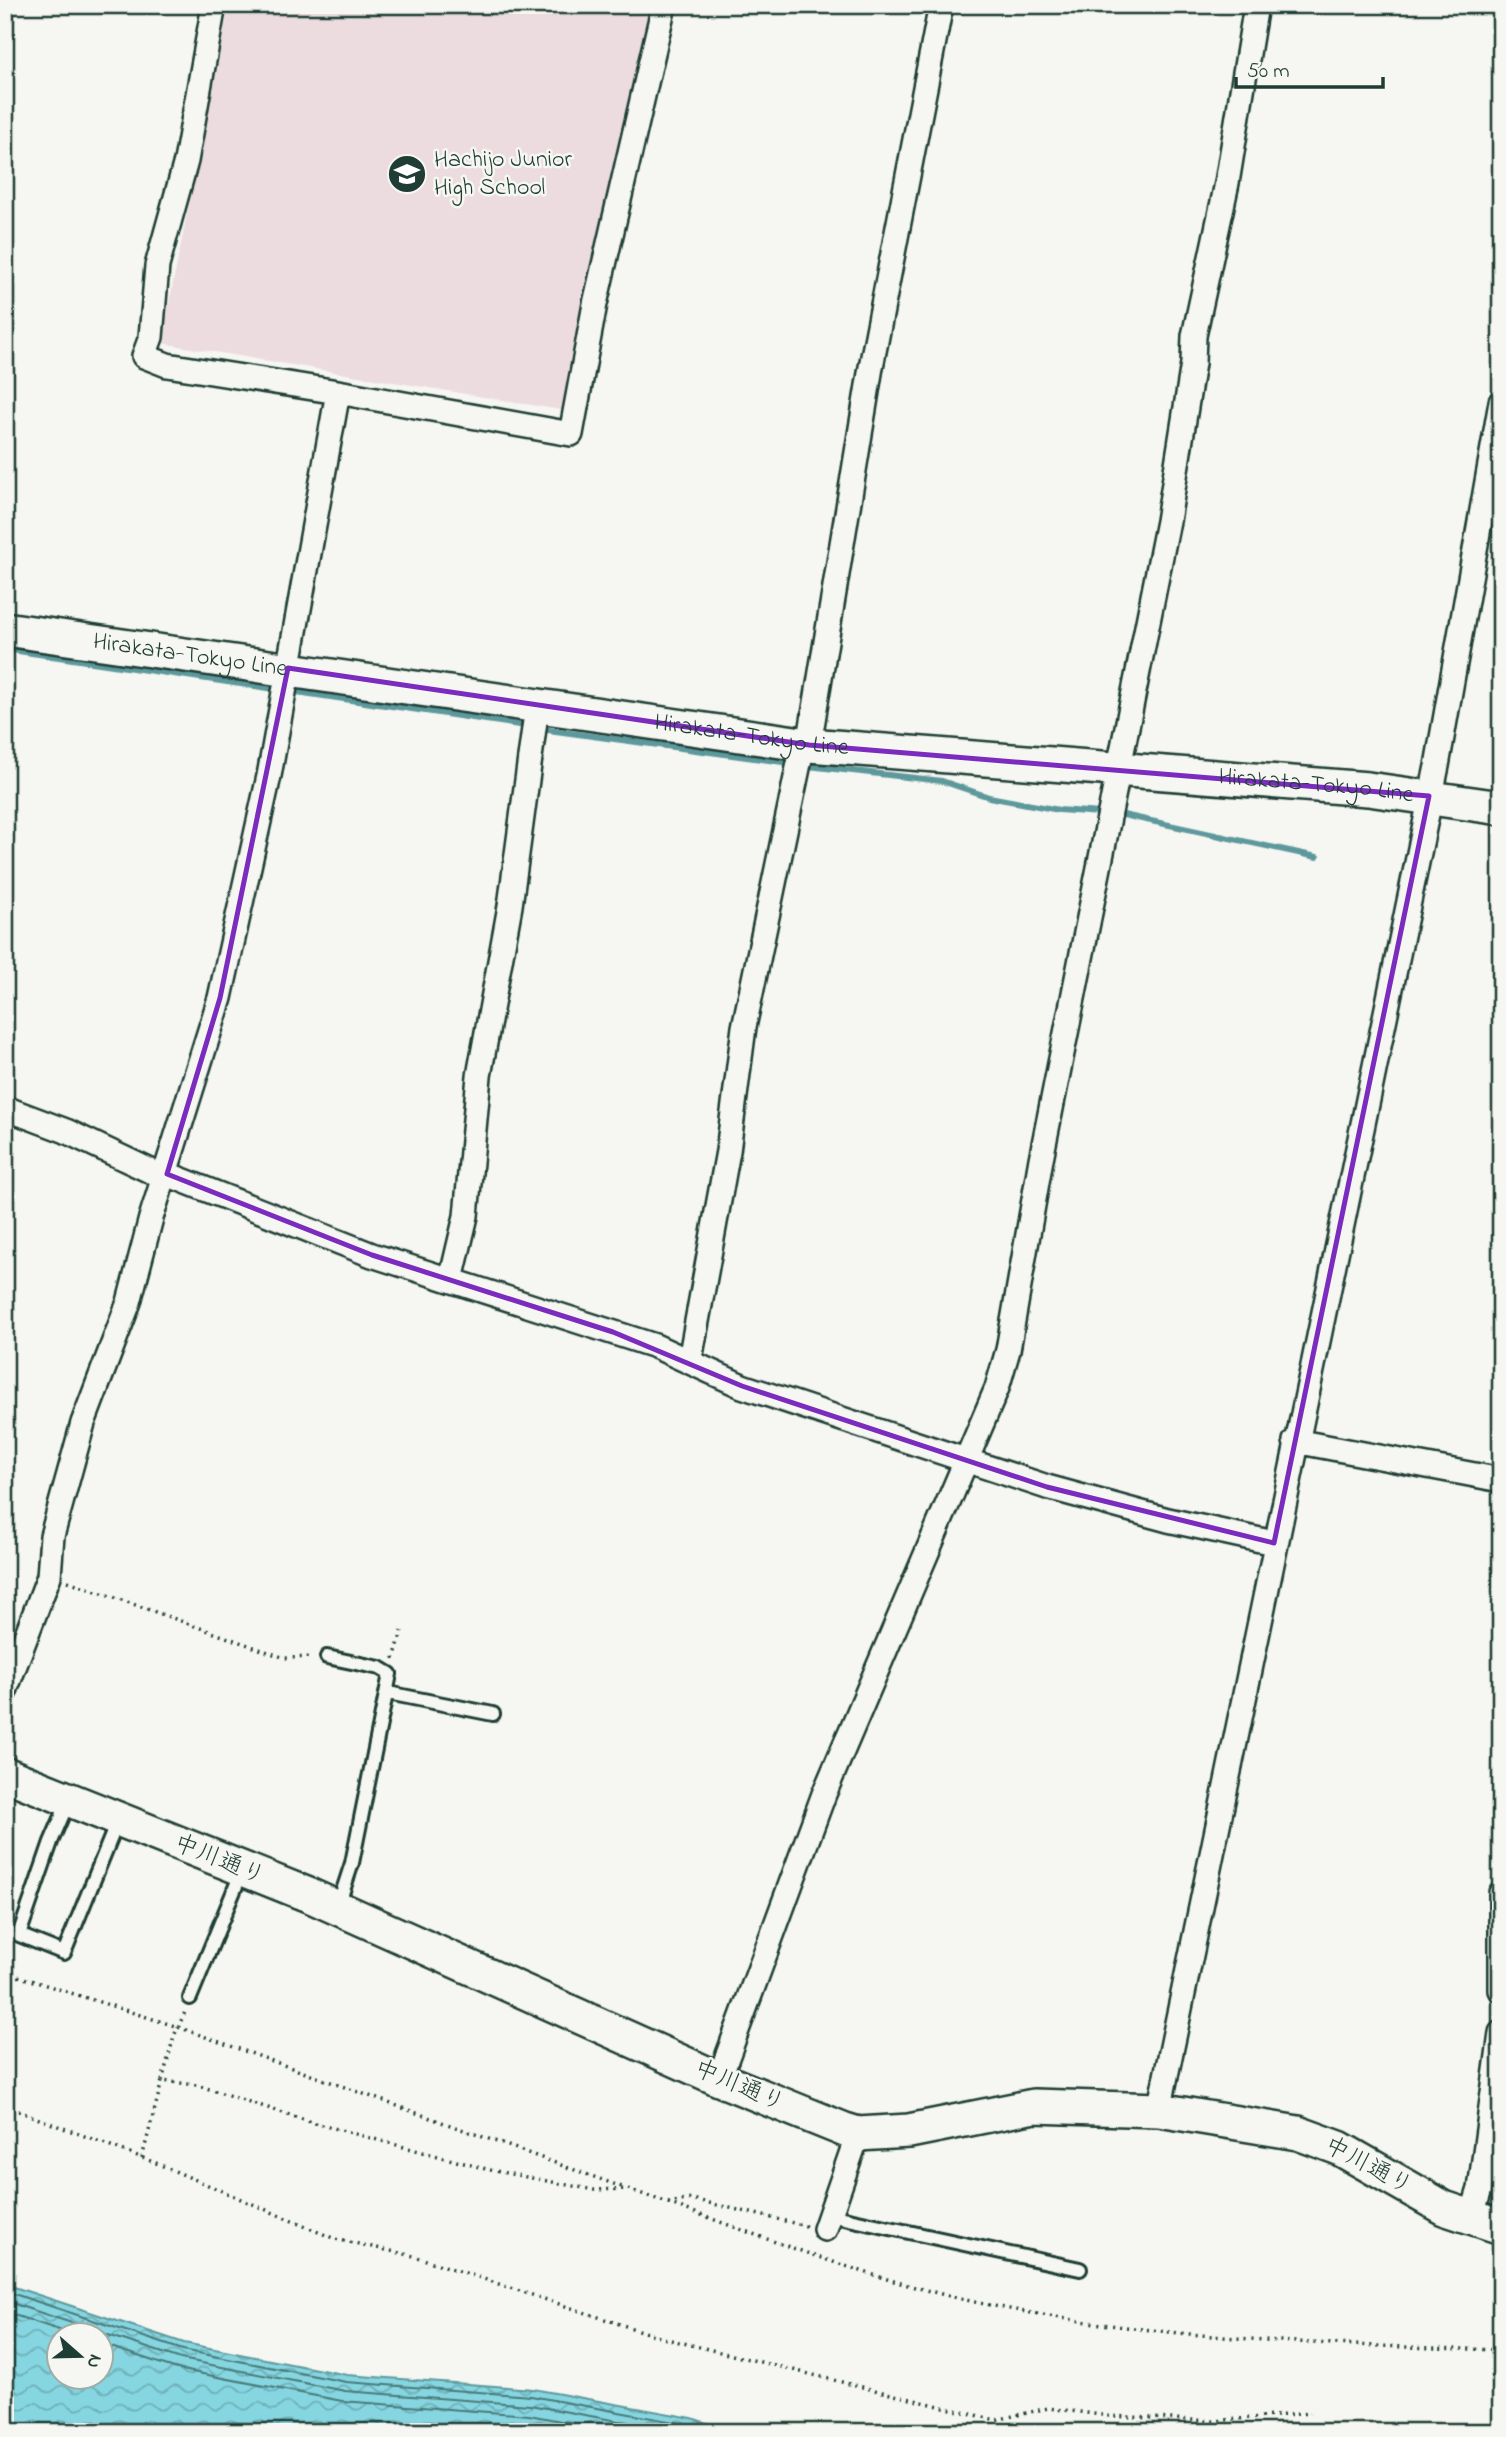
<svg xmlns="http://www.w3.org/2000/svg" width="1506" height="2437" viewBox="0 0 1506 2437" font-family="'Indie Flower','Klee One',sans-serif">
<defs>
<pattern id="water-waves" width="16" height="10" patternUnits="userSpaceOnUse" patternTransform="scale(1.75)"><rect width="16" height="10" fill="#86d6e1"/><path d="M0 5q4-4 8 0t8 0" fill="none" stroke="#6dafb7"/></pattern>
</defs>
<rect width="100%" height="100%" fill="#f6f6f2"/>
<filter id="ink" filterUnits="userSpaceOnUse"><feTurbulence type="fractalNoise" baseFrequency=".0143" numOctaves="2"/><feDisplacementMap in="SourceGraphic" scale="14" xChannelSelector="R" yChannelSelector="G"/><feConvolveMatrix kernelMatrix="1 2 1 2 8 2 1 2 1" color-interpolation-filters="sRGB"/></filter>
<g filter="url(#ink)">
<path fill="#ecdce0" d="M229,5H656L567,411L161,343Z"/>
<path fill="url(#water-waves)" stroke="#5d999c" stroke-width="2" fill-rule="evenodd" d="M5,2284L184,2343L347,2375L533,2389L692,2418L733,2432H5ZM60,2336H102V2378H60Z"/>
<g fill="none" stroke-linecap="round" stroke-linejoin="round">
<path stroke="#487a79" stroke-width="2" d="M5,2291L183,2350L346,2382L531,2396L690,2425L711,2432
M5,2301L181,2359L345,2391L530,2405L678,2432
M5,2312L77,2336
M102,2344L177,2369L342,2401L529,2415L620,2432"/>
<path stroke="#5d999c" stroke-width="6" d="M5,649L275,689
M290,691L526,726
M541,729L790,763
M808,766L942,781L989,797L1059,810L1101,813
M1114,813L1317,857"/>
<g stroke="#1f3d34" stroke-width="18">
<path id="lane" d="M327,1657L380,1668L390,1674L352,1863L338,1906
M388,1693L493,1714
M69,1800L51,1842L19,1935L64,1953L118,1820
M190,1998L242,1871
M830,2215L1080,2269"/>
</g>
<g stroke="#1f3d34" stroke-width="28">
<path id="street" d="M214,5L186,161L157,266L151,337L144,356L167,365L338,392L571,434L595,304L664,5
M809,745L871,367L941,5
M5,1108L66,1131L165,1178
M167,1174L372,1255L655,1346L742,1386L1047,1487L1168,1520L1274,1543
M451,1280L466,1216L479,1076L510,906L537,706
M690,1360L728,1151L744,1027L803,744
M1295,1441L1501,1480
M5,1691L49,1576L52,1536L83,1423L129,1302L151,1218L220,998L269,776L338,392
M1501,1893V1990
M719,2079L824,1794L997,1388L1008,1350L1041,1159L1168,521L1193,363L1194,336L1227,183L1256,5
M1159,2110L1437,766L1501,402
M1471,2218L1480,2189L1501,2033
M825,2229L858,2134"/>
</g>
<g stroke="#1f3d34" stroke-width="38">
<g id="secondary">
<path id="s1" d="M5,629L809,745L1368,789L1501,808"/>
<path d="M5,1774L311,1896L719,2079L845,2130L858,2134L909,2131L1034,2106L1159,2110L1298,2133L1339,2148L1444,2208L1501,2227"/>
</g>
</g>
<path stroke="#1f3d34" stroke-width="3.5" stroke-dasharray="2 5" stroke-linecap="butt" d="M68,1581L285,1658L313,1657
M394,1659L402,1631
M5,1972L178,2027L622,2187
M162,2081L174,2036L186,2010
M5,2106L156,2163L335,2239L414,2256L659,2337L996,2420L1048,2408L1110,2416L1214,2421L1310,2413
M142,2158L162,2081L197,2085L311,2122L490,2170L594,2190L628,2189L668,2203L692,2199L806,2226
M668,2203C768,2239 870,2279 975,2302C1148,2339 1324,2345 1501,2350"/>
<use href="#lane" stroke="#f6f6f2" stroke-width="12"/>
<use href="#street" stroke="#f6f6f2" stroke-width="23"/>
<use href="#secondary" stroke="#f6f6f2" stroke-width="33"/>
</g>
</g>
<path fill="none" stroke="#7b2cbf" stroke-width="5" stroke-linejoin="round" d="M288,668L809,745L1429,796L1274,1543L1047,1487L742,1386L613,1332L372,1255L167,1174L220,998Z"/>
<defs>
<g id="school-disc" transform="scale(2.0125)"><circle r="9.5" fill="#1f3d34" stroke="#f6f6f2"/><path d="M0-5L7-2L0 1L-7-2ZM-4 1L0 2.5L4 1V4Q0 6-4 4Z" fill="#fff"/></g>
</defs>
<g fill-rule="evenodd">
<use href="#school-disc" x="407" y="174"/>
</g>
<g text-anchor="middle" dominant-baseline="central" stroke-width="5" stroke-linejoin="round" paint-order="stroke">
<g font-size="24" fill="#1f3d34" stroke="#f6f6f2" text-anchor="start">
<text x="434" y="160">Hachijo Junior<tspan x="434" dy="28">High School</tspan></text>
</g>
<g font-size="24" fill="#1f3d34" stroke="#f6f6f2">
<text stroke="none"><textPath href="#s1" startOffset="187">Hirakata-Tokyo Line</textPath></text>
<text stroke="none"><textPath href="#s1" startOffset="754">Hirakata-Tokyo Line</textPath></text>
<text stroke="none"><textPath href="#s1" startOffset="1321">Hirakata-Tokyo Line</textPath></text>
<text transform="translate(219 1861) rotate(22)">中川通り</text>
<text transform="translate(739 2087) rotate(23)">中川通り</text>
<text transform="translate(1368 2167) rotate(28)">中川通り</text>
</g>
</g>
<rect width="1506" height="2437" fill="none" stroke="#f6f6f2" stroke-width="28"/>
<rect x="14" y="14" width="1478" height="2409" fill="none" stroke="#1f3d34" stroke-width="2.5" filter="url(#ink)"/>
<g transform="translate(80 2356) rotate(110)"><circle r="33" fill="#f6f6f2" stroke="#a0aca6" stroke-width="2"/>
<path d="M0-5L12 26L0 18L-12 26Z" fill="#1f3d34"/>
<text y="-10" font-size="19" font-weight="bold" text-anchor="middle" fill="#1f3d34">N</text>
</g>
<path d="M1236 77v10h147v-10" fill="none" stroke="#1f3d34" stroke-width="3.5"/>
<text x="1247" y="77" font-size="21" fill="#1f3d34" stroke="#f6f6f2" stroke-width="5" paint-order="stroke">50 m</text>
</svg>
